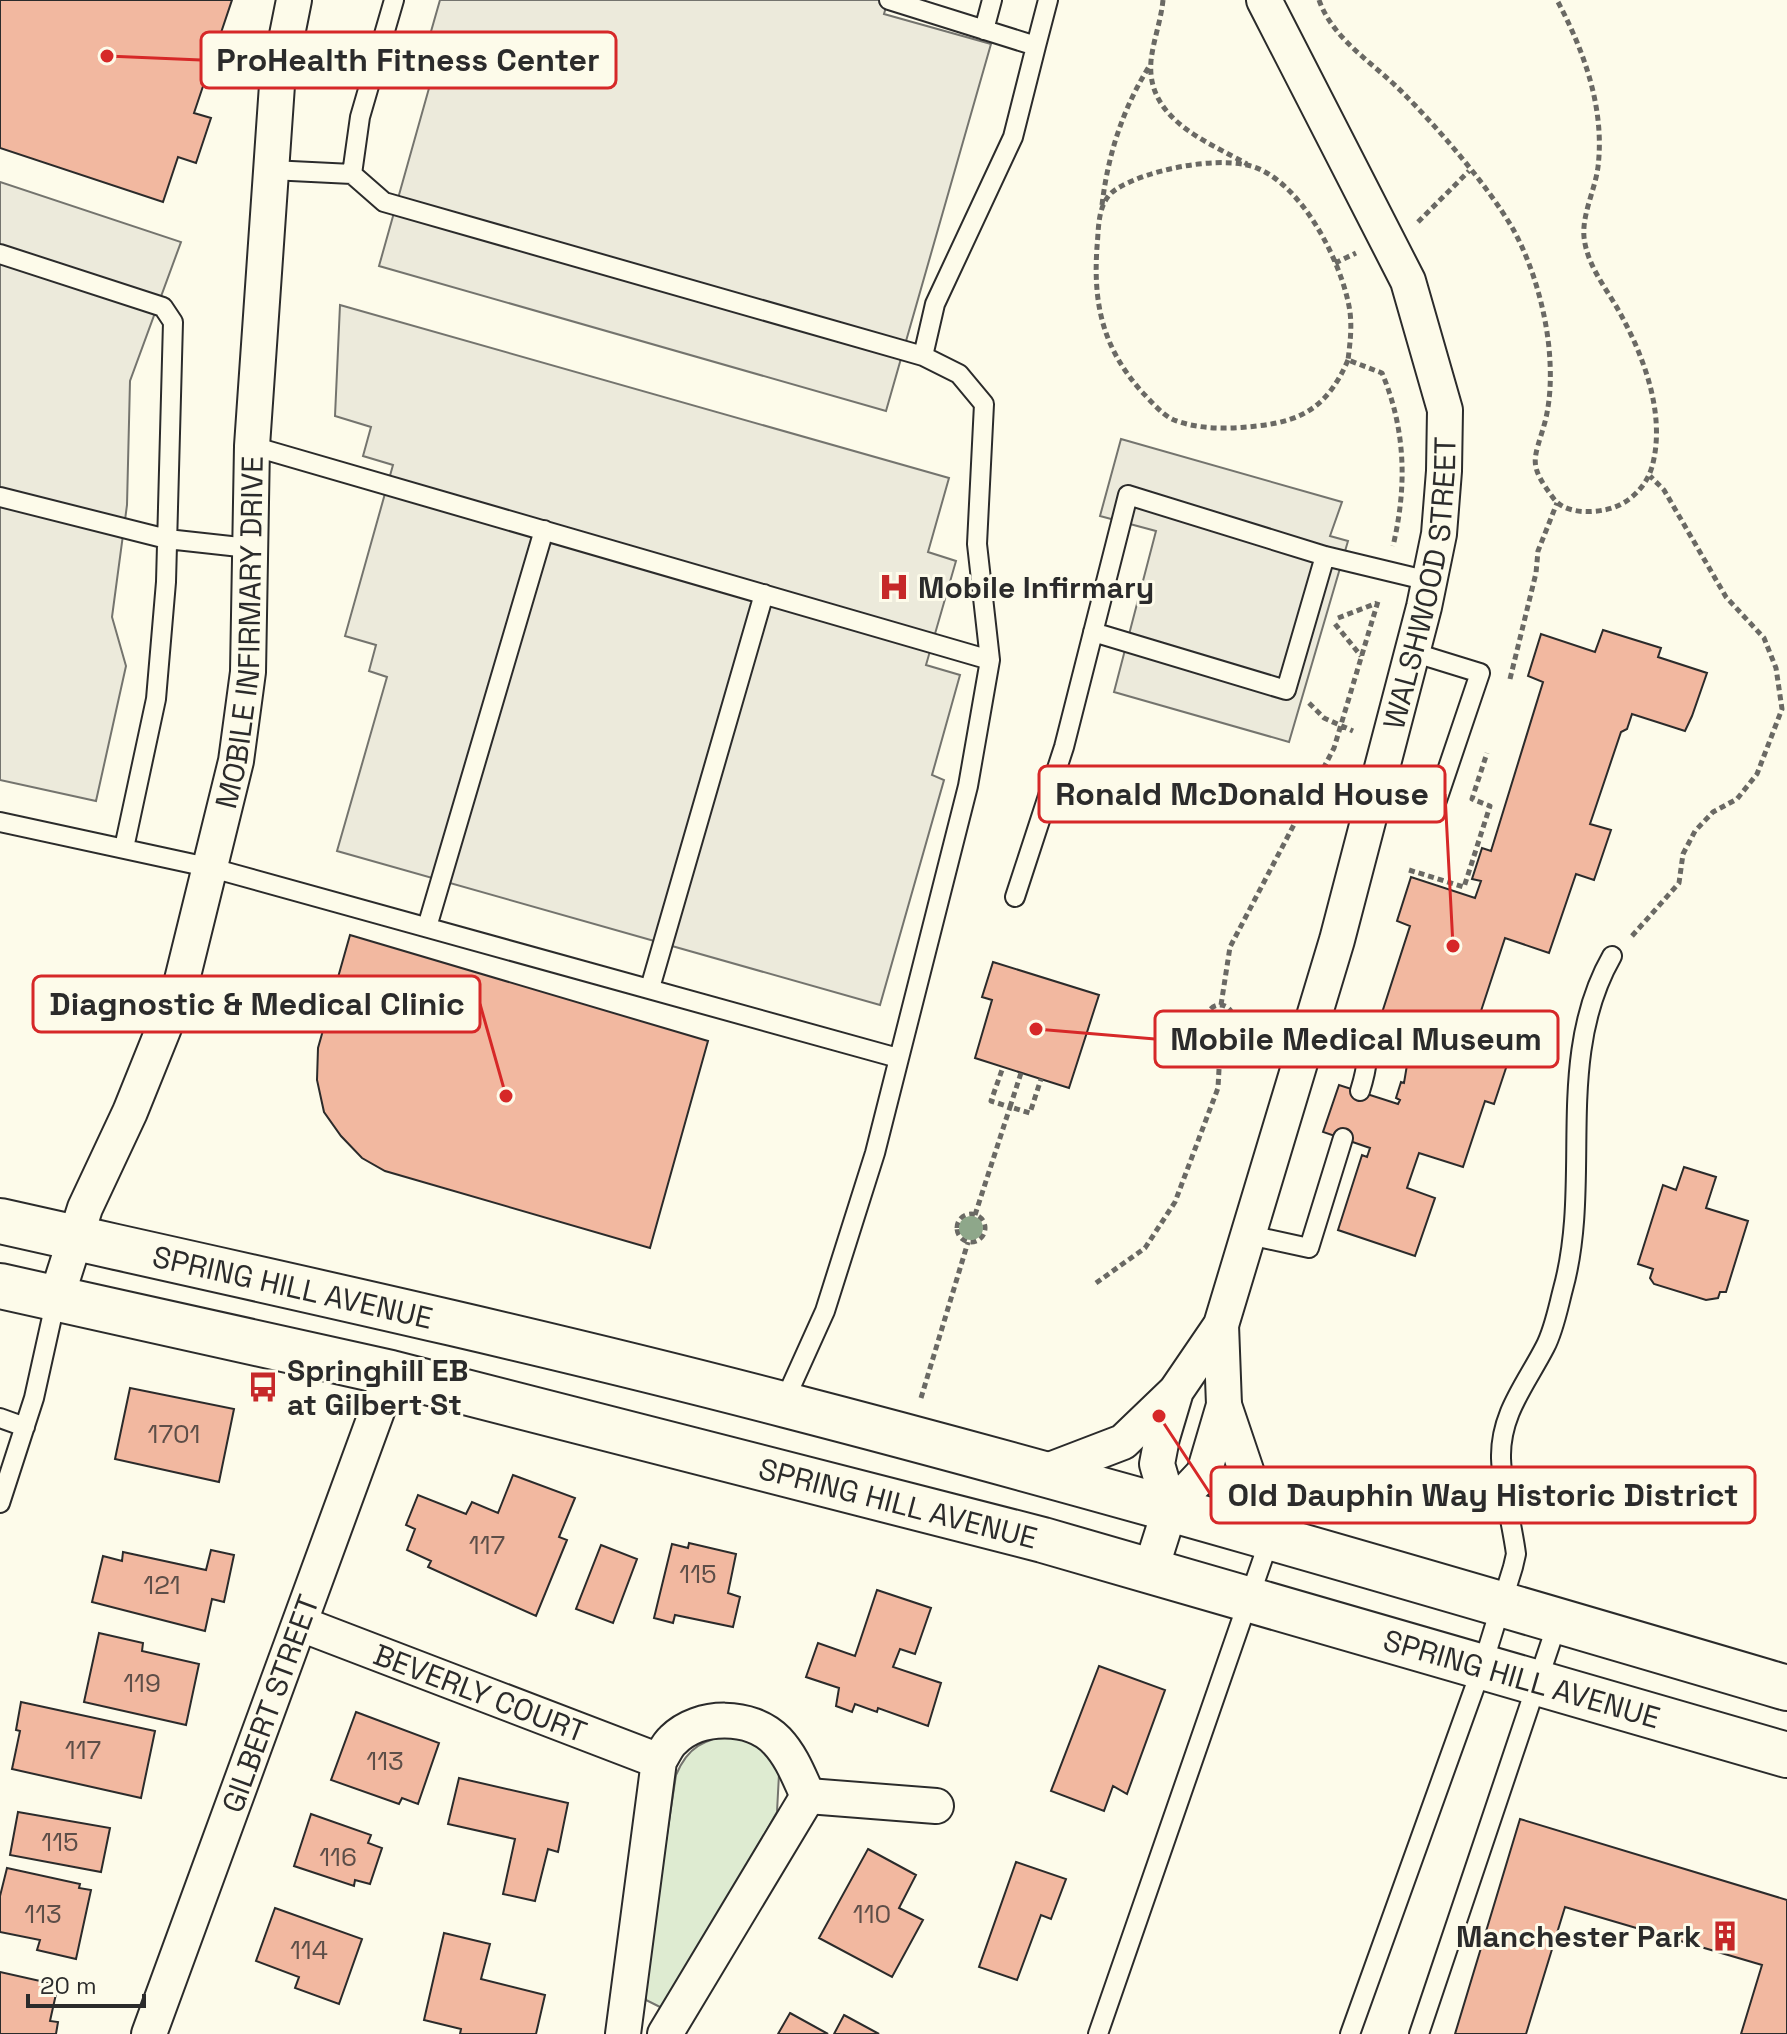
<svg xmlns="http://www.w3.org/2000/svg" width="1787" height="2034" viewBox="0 0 1787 2034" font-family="'Space Grotesk',sans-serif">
<rect width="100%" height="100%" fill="#fdfbea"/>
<path fill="#deebd1" stroke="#74746e" stroke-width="2" d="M733,1734L766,1750L779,1774L777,1812L670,1999L660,2007L646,2000L644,1987L676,1775C688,1746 704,1740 733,1734Z"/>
<path fill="#eceadb" stroke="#74746e" stroke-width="2" d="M440,0H888L884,14L991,44L886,411L379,266L433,74L420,70Z
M0,182L181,242L130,381L127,505L112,617L126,666L96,801L0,780Z
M340,305L949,478L928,552L956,561L926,665L960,675L932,775L944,780L880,1005L337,851L387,677L369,671L376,645L345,636L393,465L363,456L371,427L335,416Z
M1121,439L1342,502L1330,536L1348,541L1289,742L1114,692L1156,531L1100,516Z"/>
<path fill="#f2b8a0" stroke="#2b2b2b" stroke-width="2" d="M0,0H232L194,113L211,118L196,163L178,157L163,202L0,148Z
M1603,630L1661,648L1658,657L1707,673L1692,716L1685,731L1632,714L1627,729L1621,732L1590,824L1611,830L1594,880L1576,874L1549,953L1505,938L1481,1011L1521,1023L1494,1104L1485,1101L1463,1167L1419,1153L1407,1188L1435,1198L1415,1256L1338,1230L1362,1155L1367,1157L1370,1148L1323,1132L1339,1085L1398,1104L1400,1100L1396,1098L1401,1082L1404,1083L1408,1059L1412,1061L1414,1054L1404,1051L1411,1029L1405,1027L1404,1030L1379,1022L1410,926L1397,921L1411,877L1475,898L1481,881L1472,879L1482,848L1491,851L1543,682L1528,676L1541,634L1595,652Z
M350,935L708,1041L650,1248L385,1171L362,1158L341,1136L324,1112L317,1080L318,1048Z
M993,962L1099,995L1069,1088L975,1058L992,1000L982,997Z
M1684,1167L1716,1177L1706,1208L1748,1221L1726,1292H1720L1718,1298L1706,1300L1654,1284L1650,1278L1653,1269L1638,1264L1663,1185L1676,1190Z
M130,1388L234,1409L219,1482L115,1459Z
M513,1475L575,1498L559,1537L567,1540L536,1616L428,1567L431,1561L407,1550L415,1529L406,1525L418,1495L466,1514L472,1502L498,1513Z
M689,1543L736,1554L728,1593L740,1597L733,1627L675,1615L673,1623L654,1618L672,1544L688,1548Z
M601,1545L637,1559L613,1623L576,1609Z
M211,1550L234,1555L224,1602L212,1599L205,1631L92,1602L103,1556L122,1561L123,1552L206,1570Z
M877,1590L931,1608L915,1654L900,1649L893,1667L941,1683L928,1726L878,1708L877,1712L855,1704L852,1712L836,1706L839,1688L806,1677L818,1643L855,1656Z
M99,1633L143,1643L142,1651L199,1664L186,1725L84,1702Z
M1099,1666L1165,1690L1127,1794L1113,1786L1104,1811L1051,1791Z
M21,1702L155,1731L141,1798L12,1769L20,1731L16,1730Z
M356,1712L439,1743L418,1804L402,1798L399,1804L331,1780Z
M459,1778L568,1803L558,1852L548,1849L535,1901L503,1894L515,1839L448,1824Z
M18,1812L110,1828L101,1872L10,1855Z
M311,1814L371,1835L368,1843L382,1848L370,1884L355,1880L354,1886L294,1866Z
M1520,1819L1787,1900V2034H1741L1762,1965L1565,1907L1526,2034H1455Z
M868,1849L916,1875L899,1908L923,1920L892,1977L819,1938Z
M1016,1862L1066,1879L1051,1919L1041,1915L1017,1980L979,1967Z
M7,1868L80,1884L79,1888L91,1890L76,1959L37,1950L40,1940L0,1932V1896Z
M275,1908L362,1939L339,2004L295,1988L299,1977L256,1961Z
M444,1933L490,1944L481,1979L545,1995L536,2034H460L461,2029L424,2020Z
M0,1972L58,1985L50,2021L58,2022L56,2034H0Z
M790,2013L828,2034H778Z
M844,2015L879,2034H834Z"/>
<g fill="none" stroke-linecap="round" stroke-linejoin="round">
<g stroke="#2b2b2b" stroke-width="22">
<path id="lane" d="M889,0L1036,46L1013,137L935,304L923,356L959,374L984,404L977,544L990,660
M984,30L992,0
M1036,46L1048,0
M271,170L352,174L384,202L923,356
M352,174L360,117L394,0
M0,254L163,307L173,322L166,582L156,699L124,848
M252,446L990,660L968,786L875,1153L825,1311L783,1404
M0,497L167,539L249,548
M1093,632L1286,690L1325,556
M1374,799L1433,812L1480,673L1412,652
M0,822L212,868L898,1058
M1015,897L1064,747L1128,495L1325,556L1429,581
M427,927L544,530
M650,988L764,594
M1314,1019C1362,1035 1377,1037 1360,1091
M1249,1235L1309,1248L1343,1138
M0,1418L25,1427
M0,1503L34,1398L56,1299
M1098,2034L1270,1538
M1350,2034L1482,1667L1513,1567L1516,1554C1512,1523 1502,1489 1501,1458C1500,1414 1526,1384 1545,1347C1554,1330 1558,1308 1563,1289C1593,1180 1553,1059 1612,956
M1419,2034L1558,1621"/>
</g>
<g stroke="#2b2b2b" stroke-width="38">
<g id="street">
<path id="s1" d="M56,1299L85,1208L130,1112L180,988L236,761L248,672L252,446L277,85L294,0"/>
<path d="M1224,1405L1252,1488L1293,1543"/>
<path d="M1042,1473L1123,1442L1173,1394"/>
<path id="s2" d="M1170,1509L1157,1464L1162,1438L1176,1391L1221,1325L1337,940L1424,607L1439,534L1444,471L1445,410L1408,281L1264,0"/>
<path d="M1150,1572L1170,1509L1204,1473L1224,1405L1221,1325"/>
<path id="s3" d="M301,1624L659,1761"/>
<path d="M808,1796L936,1806"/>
<path id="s4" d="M149,2034L391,1373"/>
<path d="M623,2034L659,1761C663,1755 667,1745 673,1740C699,1714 751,1714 777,1741C792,1757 799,1777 808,1796"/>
<path d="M665,2034L808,1796"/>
</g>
</g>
<g stroke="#2b2b2b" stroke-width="48">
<g id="primary">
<path id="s5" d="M0,1221C263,1280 526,1337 786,1405C1122,1492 1454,1590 1787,1688"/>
<path id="s6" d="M0,1286L391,1373L1043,1540L1787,1755"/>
</g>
</g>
<path stroke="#6a6964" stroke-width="5" stroke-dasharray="6 4" stroke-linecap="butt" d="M1163,0C1161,21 1153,41 1151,61C1146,119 1206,141 1247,164
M1319,0C1333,40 1375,64 1403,93C1439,129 1488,186 1513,229C1534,267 1548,318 1550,362C1551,382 1550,402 1545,422C1534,461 1527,463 1554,499C1565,513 1588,513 1604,510C1628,506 1648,486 1653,463C1665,413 1644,357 1620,313C1607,289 1587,266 1584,237C1582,214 1595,190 1598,167C1605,108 1584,51 1557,0
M1102,205C1108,154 1123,108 1150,65
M1418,222L1469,171
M1335,263L1356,253
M1348,360C1329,404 1305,421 1257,426C1229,429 1200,430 1174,420C1162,415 1151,401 1142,392C1103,348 1093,305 1097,247C1099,226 1097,200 1118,188C1148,170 1212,157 1247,165C1299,176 1343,263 1350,312C1352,329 1350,343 1348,360L1382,373C1406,430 1407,487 1393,546
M1338,618L1377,603
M1335,624L1361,656
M1510,679L1536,573L1538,551L1557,503
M1309,703L1324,718L1353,731
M1409,870L1464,887L1490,806L1472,799L1487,753
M1632,936L1679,883L1683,854L1695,831L1713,812L1737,799L1757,774L1782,709L1776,668L1764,638L1726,597L1664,490L1650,476
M1207 1018a13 13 0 1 1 26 0a13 13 0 1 1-26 0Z
M1221,1005L1230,947L1334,748L1379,598
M1021,1073L1010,1107L1030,1113L1041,1079
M957 1228a14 14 0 1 1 28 0a14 14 0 1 1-28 0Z
M975,1215L1010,1107L991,1101L1003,1067
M1096,1283L1145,1248L1175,1202L1218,1088L1221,1032
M921,1398L968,1242"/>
<use href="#lane" stroke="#fdfbea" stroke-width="18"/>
<use href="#street" stroke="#fdfbea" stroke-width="34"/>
<use href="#primary" stroke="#fdfbea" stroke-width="44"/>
</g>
<circle fill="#8ea78a" cx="971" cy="1228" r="12"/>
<defs>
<g id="hospital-bare" transform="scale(2.4)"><path d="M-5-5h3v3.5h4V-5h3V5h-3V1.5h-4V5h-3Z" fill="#c62828" stroke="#fdfbea" stroke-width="2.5" paint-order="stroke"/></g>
<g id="bus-bare" transform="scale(2.4)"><path d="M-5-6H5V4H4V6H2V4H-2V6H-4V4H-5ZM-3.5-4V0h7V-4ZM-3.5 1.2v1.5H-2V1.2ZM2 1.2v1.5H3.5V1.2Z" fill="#c62828" stroke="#fdfbea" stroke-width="2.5" paint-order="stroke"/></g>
<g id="building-bare" transform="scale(2.4)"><path d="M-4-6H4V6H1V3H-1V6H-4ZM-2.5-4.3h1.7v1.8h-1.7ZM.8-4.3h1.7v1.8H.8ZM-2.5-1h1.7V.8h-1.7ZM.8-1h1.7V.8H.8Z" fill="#c62828" stroke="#fdfbea" stroke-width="2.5" paint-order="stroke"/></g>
</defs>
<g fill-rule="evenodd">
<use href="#hospital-bare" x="894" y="587"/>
<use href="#bus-bare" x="263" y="1387"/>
<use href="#building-bare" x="1725" y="1936"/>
</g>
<g text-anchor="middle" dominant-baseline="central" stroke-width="6" stroke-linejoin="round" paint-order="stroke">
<g font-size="26" fill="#5d4e48">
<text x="174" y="1434">1701</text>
<text x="487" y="1545">117</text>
<text x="698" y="1574">115</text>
<text x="162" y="1585">121</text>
<text x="142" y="1683">119</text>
<text x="83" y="1750">117</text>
<text x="385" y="1761">113</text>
<text x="60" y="1842">115</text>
<text x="338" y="1857">116</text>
<text x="43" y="1914">113</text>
<text x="872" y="1914">110</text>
<text x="309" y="1950">114</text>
</g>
<g font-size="30" fill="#2b2b2b" stroke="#fdfbea">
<text stroke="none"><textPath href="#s2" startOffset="972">WALSHWOOD STREET</textPath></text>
<text stroke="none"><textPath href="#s1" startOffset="698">MOBILE INFIRMARY DRIVE</textPath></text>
<text stroke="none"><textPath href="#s5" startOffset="300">SPRING HILL AVENUE</textPath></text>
<text stroke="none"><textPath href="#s6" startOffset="924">SPRING HILL AVENUE</textPath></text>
<text stroke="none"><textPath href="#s6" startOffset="1572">SPRING HILL AVENUE</textPath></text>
<text stroke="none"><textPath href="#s3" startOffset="192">BEVERLY COURT</textPath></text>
<text stroke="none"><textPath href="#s4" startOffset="352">GILBERT STREET</textPath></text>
</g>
<g font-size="30" font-weight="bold" fill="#2b2b2b" stroke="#fdfbea" text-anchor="start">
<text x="918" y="587">Mobile Infirmary</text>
<text x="287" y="1370">Springhill EB<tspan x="287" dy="34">at Gilbert St</tspan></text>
<text x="1701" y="1936" text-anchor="end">Manchester Park</text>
</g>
</g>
<path fill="none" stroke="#d62828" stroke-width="3" d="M107 56L201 60M1453 946L1445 794M506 1096L480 1004M1036 1029L1155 1039M1159 1416L1211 1495"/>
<g fill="#d62828" stroke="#fdfbea" stroke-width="3">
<circle cx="107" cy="56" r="8"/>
<circle cx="1453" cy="946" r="8"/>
<circle cx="506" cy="1096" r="8"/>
<circle cx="1036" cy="1029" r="8"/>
<circle cx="1159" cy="1416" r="8"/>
</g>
<g fill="#fdfbea" stroke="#d62828" stroke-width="3">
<rect x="201" y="32" width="415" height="56" rx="8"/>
<rect x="1039" y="766" width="406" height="56" rx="8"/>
<rect x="33" y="976" width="447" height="56" rx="8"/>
<rect x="1155" y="1011" width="403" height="56" rx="8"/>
<rect x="1211" y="1467" width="544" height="56" rx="8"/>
</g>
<g font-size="32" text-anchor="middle" font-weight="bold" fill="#2b2b2b">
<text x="408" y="71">ProHealth Fitness Center</text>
<text x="1242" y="805">Ronald McDonald House</text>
<text x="257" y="1015">Diagnostic &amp; Medical Clinic</text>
<text x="1356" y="1050">Mobile Medical Museum</text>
<text x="1483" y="1506">Old Dauphin Way Historic District</text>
</g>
<path d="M28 1994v12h116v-12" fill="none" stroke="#2b2b2b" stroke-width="4"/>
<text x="40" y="1994" font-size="24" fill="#2b2b2b" stroke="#fdfbea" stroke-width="6" paint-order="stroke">20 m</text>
</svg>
